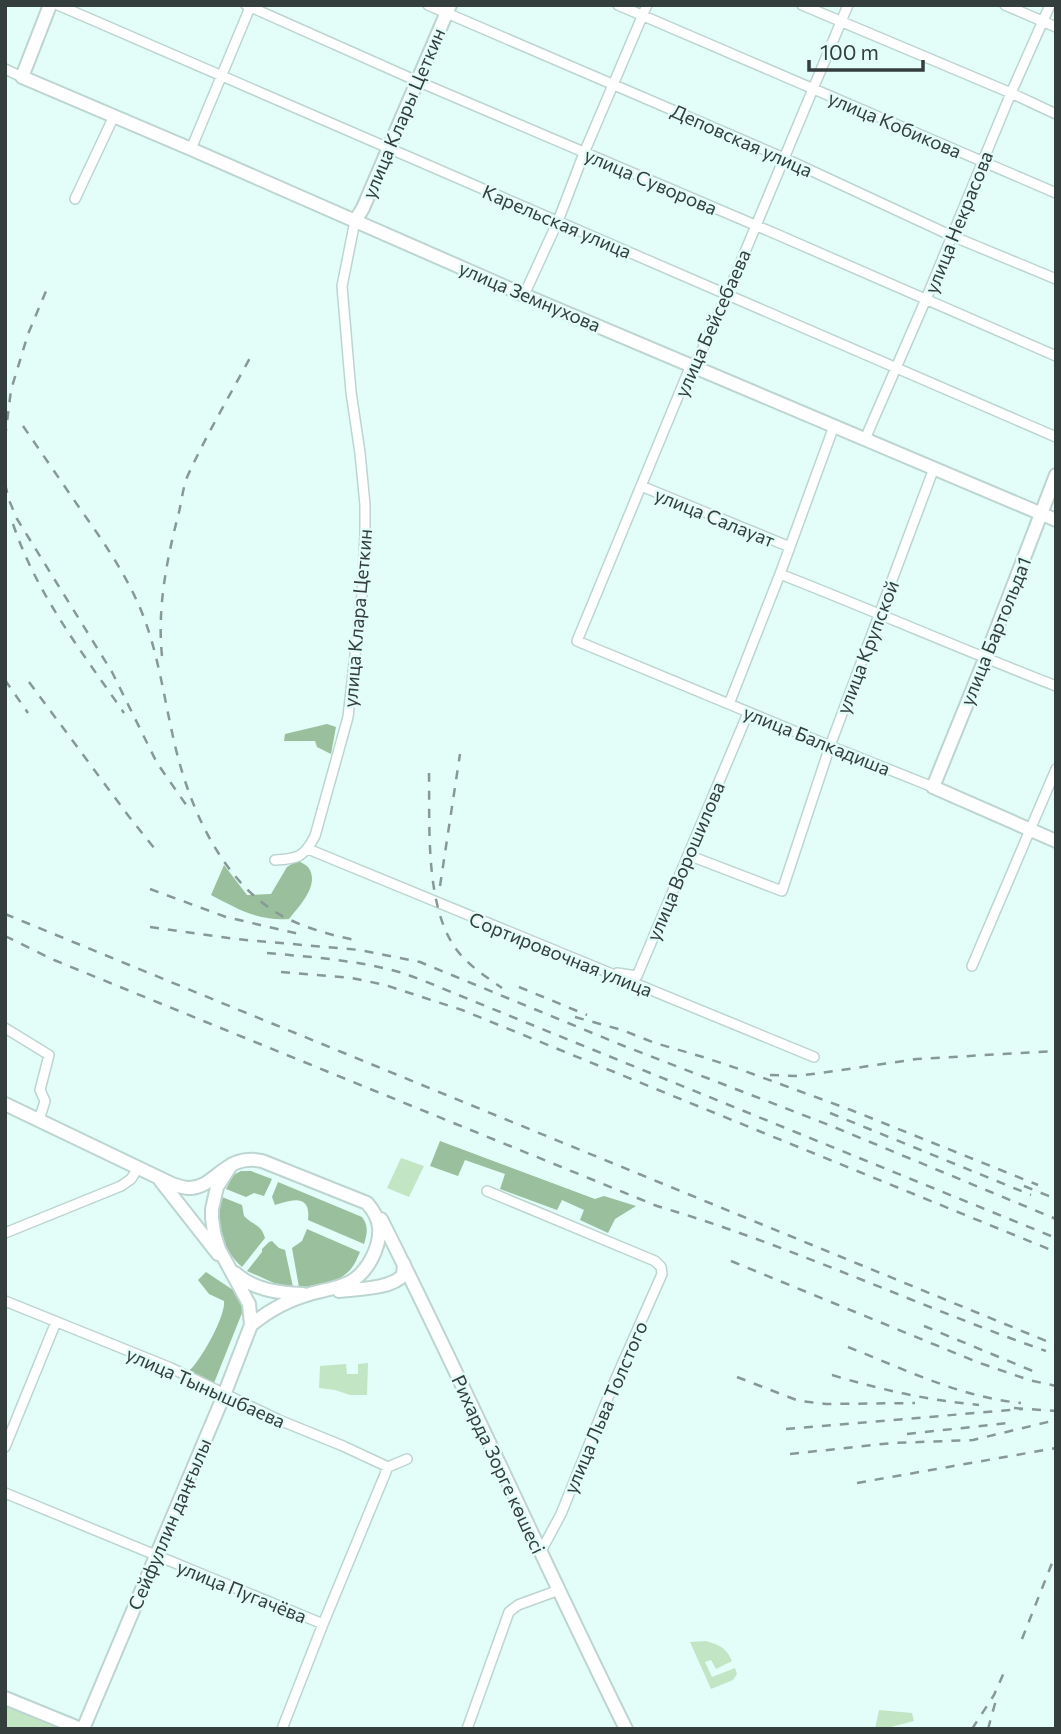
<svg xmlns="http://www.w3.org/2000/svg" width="1061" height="1734" viewBox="0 0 1061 1734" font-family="Commissioner,sans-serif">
<rect width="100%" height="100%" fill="#e3fdf8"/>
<path fill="#c2e6c4" d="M401,1158L424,1166L409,1197L387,1188Z
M368,1363L367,1395H350L335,1390L319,1388L320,1366L346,1364L347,1374H358V1364Z
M706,1641C719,1645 726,1647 732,1661L716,1669L711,1660L705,1662L712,1677L735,1668L737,1674L733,1680L711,1689L690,1642Z
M5,1704L64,1729H5Z
M879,1710L912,1713L914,1721L883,1729H875Z"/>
<path fill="#9abf9c" d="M327,724L336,727L331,754L317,747L315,741H284L285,734Z
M298,860C301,863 305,864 308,867C321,884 299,906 289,919C257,921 238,909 211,895L224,865L247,895L271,894L287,867Z
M440,1141L595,1199L604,1196L636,1206L615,1219L608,1233L580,1220L584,1210L562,1200L557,1210L500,1189L505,1174L465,1160L458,1176L430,1166Z
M241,1171H251L272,1179L264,1196L254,1193L246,1197L226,1189L233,1175Z
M278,1182L362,1217C369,1226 367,1234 364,1244L308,1220C311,1194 293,1199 275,1205L272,1197Z
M222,1197L242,1205L244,1216C254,1226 261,1224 265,1238L242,1267C223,1250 211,1222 222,1197Z
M307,1229L360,1252C357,1258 354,1267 348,1272C336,1284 316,1287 299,1287L292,1248L302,1241Z
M272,1241L279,1248L285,1250L293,1287L274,1283L247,1271L262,1252V1249L269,1242Z
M206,1272L233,1290L244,1308L214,1383L188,1372C200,1362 226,1316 224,1301L209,1294L198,1280Z"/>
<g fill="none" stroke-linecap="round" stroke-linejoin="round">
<g stroke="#bcd5d1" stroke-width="12">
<path id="street" d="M58,5L1056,437
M246,5L417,81L776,234L1056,356
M428,5L784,158L952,236L1056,279
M618,5L1056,193
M802,5L1011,93L1056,114
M848,5L727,295L698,359L691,365L577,641L830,746L933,787
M1005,5L1056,27
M5,69L22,77
M191,149L251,5
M75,199L114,116
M524,295L558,221L584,153L647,5
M865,439L926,299L1011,93L1050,5
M641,486L790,547
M780,574C872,610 963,650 1056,686
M729,704L780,574L834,426
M308,849L814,1057
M688,855L782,891L830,746L934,468
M275,860C298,859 304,857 315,836L348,717L362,594L365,533V505L360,453L351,392L342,286L355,221
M972,966L1056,769
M617,973L637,976L748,713
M5,1028L49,1055L40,1090L45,1101L39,1120
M487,1191L655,1261L661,1267L662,1274L613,1385L561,1514L540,1553
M5,1233L121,1186L131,1179L138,1168
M5,1301L171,1368L279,1420L343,1446L388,1467L407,1459
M5,1447L56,1322
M5,1493L323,1624
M282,1729L323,1624L388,1467
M467,1729L509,1612L518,1605L559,1590"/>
</g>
<g stroke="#bcd5d1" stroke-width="16">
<path id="secondary" d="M50,5L22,77L191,149L524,295L1056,520
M355,221L363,208L450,5
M1056,475L985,659L933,787L1056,841
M5,1104L172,1184C178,1186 184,1188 189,1188C216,1188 224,1153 262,1161L367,1203C373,1210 378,1217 379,1227C381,1247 367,1273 350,1282C339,1288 325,1290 313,1293C288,1300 271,1309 251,1325
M160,1180L218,1254
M381,1219C466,1387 542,1560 626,1729
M235,1273C254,1290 278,1293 303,1294
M339,1291C356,1289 392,1289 403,1275L404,1264
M5,1698L81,1729
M83,1729L224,1395L251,1325L249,1304L219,1249L214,1233L212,1218V1209L217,1187L232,1164"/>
</g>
<use href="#street" stroke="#fff" stroke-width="9"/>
<use href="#secondary" stroke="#fff" stroke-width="12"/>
<path stroke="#879996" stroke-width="2.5" stroke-dasharray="9 9" stroke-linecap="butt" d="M23,426C43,455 63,484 83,513C103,541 122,569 136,599C156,641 162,687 172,732C186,800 219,882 284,917C308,929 334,936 360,941
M5,438L11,390L28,334L49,284
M5,484L9,500L17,519L112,672L157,763L187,806
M13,524C37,595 82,652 124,713
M162,656C157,608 167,558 179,512C182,500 183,486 188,475C207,434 230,395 251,356
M5,680L28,713
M29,682L127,814L158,853
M429,773C430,826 424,912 460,954C472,968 488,978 502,988
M440,886L460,754
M150,889L226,917L299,934
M5,914L1056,1345
M150,927L235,939L360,950L420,962L624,1046L829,1125L1056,1219
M5,936L54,960L657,1206C790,1245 915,1305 1046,1351
M267,953C311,957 356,960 399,972C418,978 437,986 456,994L1056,1238
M281,972L352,978L385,985L462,1010L1056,1252
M519,987L587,1015
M575,1017L622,1030L655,1043L703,1057L742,1070L851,1110L1038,1185
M770,1075L795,1076L821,1073L917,1059L1056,1051
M830,1113L1031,1195
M1024,1186L1056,1199
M731,1261L977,1362L1029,1380L1056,1386
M924,1326L1040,1374
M848,1347C904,1369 960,1397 1021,1403
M832,1375C882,1390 927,1400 979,1405
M737,1377L799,1401L826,1404L915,1403
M1014,1408L1056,1411
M786,1429L1023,1409
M907,1434L1008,1423
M790,1454L892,1443L973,1440L1056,1420
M857,1483L1056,1448
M1022,1639L1056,1553
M972,1729L994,1695L1005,1670
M988,1729L996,1700"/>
</g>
<g text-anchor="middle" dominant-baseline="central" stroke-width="5" stroke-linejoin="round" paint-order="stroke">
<g font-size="19" fill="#343e3d" stroke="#e3fdf8">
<text transform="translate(403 113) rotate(-67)">улица Клары Цеткин</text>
<text transform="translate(895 124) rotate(23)">улица Кобикова</text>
<text transform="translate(742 140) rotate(24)">Деповская улица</text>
<text transform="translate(651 181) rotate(23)">улица Суворова</text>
<text transform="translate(557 221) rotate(23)">Карельская улица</text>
<text transform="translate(958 222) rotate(-68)">улица Некрасова</text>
<text transform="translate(530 296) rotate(23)">улица Земнухова</text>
<text transform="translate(712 323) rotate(-66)">улица Бейсебаева</text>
<text transform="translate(715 517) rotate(22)">улица Салауат</text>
<text transform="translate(357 618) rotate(-85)">улица Клара Цеткин</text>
<text transform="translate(995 631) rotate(-68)">улица Бартольда1</text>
<text transform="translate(867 647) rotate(-69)">улица Крупской</text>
<text transform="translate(817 740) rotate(22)">улица Балкадиша</text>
<text transform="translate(685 861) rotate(-67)">улица Ворошилова</text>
<text transform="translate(561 954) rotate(22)">Сортировочная улица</text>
<text transform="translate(206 1387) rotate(24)">улица Тынышбаева</text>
<text transform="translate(605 1407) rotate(-67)">улица Льва Толстого</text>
<text transform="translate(499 1464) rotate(65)">Рихарда Зорге көшесі</text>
<text transform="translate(169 1524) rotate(-67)">Сейфуллин даңғылы</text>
<text transform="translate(242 1591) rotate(22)">улица Пугачёва</text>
</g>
</g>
<rect width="1061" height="1734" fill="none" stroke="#343e3d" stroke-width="14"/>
<path d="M809 60v10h114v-10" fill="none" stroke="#343e3d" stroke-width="3.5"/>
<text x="820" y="60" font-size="21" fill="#343e3d" stroke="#e3fdf8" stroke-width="5" paint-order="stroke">100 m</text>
</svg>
